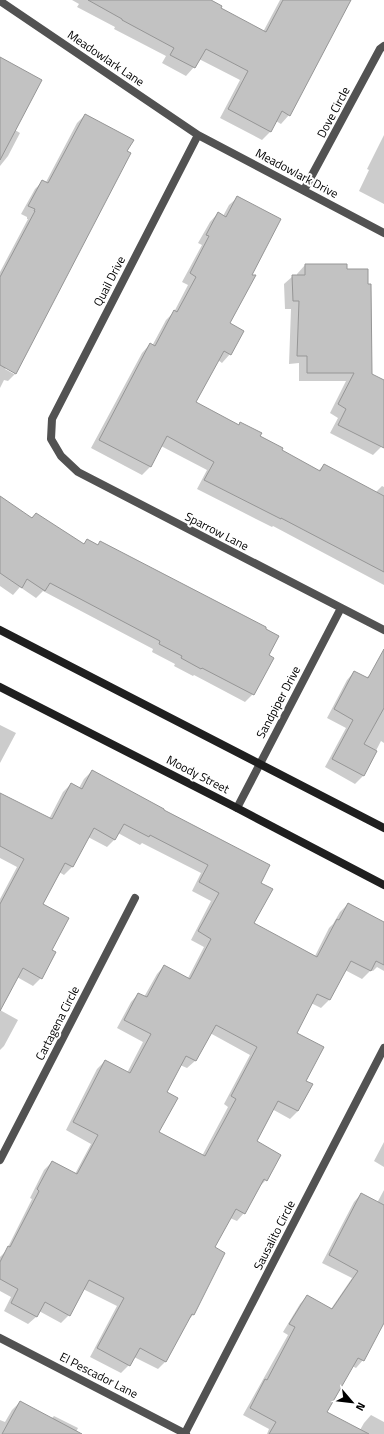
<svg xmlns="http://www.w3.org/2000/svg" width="384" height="1434" viewBox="0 0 384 1434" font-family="'Titillium Web',sans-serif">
<rect width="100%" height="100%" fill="#fff"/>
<path fill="#0003" fill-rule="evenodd" d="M72,0H209L220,9L263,32L280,0H350L289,115L281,124L276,121L270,132L262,140L220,118L240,80L199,59L194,67L186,76L162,63L166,56L114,29L115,27L77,7L79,4Z
M0,58L15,130L20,133L8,156L0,166Z
M85,115L16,373L8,381L4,380L0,388V272L28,219H27V217L21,214L35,189L43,181L46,182L77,123ZM6,367L14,372V374L5,369Z
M384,135V204L359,191L369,170L367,169Z
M238,197L250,276L229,323L230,354L222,363L218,360L195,403L238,426L241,423L280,451L318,471L324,465L375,493L382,486L384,487V585L273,526L272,527L197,489L207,470L161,446L150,467L142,475L91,448L142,353L150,344L152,346L166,320L174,312L188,285L182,282L202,245L198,243L210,222L218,213L223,216L229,205Z
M305,265L371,375L384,382V442L381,447L373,455L330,433L338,418L330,413L346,381H299V363L289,364L291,309H285L284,284L293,276H297V274Z
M0,506L31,518L36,514L83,545L87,540L97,546L101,542L267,655L253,694L245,702L194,675L193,676L174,666L175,664L152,652L153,649L43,591L36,598L20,587L13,595L0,586Z
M354,672L366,678L372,673L384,679V743L381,741L363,776L355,784L325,767L346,728L327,718L347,680Z
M0,725L16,733L0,763Z
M92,771L162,810L260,883L253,924L315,956L329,928L333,924L340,912L348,904L384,923V971L377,967L373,971L371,970L362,979L345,970L329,1000L321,1008L311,1003L295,1033L305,1081L298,1111L290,1119L272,1109L255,1142L280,1155L266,1180L258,1188L244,1213L237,1221L230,1218L213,1248L224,1253L193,1315L188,1320L166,1361L158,1369L134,1357L129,1365L121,1373L90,1357L117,1306L83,1289L69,1315L61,1323L39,1311L36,1317L28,1324L4,1311L11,1297L0,1291V1257L6,1251L32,1199L30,1198L44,1170L52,1162L75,1174L91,1144L66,1130L97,1069L105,1061L127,1073L143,1042L117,1028L131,1002L138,994L144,997L157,974L164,966L188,978L204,947L191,940L211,901L192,891L201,873L142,843L140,845L118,833L115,839L107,847L88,837L72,867L64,875L59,872L42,904L51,950L41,978L33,986L17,977L0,1009V899L17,867L0,858V794L49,819L63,792L71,784L79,788L84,779ZM210,1033L250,1055L224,1104L228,1107L202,1156L158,1132L166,1092L180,1065L187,1068L195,1061Z
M0,1010L18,1020L4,1046L0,1050Z
M384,1142V1167L374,1161Z
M384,1190V1321L363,1360L356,1368L352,1366L326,1412L360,1430L364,1423L371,1415L384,1422V1434H267L269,1429L243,1415L288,1335L283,1332L300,1304L307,1296L331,1309L352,1278L322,1263L354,1202L361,1194L377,1203Z
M20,1402L51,1419L54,1416L78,1428L75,1434H0V1420L5,1422L12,1410Z"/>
<path fill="#c2c2c2" stroke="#969696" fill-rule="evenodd" d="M88,0H211L222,6L221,8L266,32L283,0H351L290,116L282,111L271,132L228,109L248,71L206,49L195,68L170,55L174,48L122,20V19Z
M0,57L42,80L0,160Z
M85,114L134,140L127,151L131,153L16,374L0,365V277L35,211H34L35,209L28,206L42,180L48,183Z
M237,196L281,219L252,275H256L230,323L244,331L231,355L224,351L196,402L239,425L240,422L262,433L260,436L283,448L282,450L320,471L324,464L384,496V572L281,518V519L204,480L214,462L167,436L151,467L99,440L150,343L155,346L174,310L177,312L196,277L190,273L209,236L206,235L218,212L226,217Z
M305,264H347V269H368V284H371L372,374L384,380V448L338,425L346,409L338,404L354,373H307V356H297L299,301H293L292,275H305Z
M0,496L32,518L36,513L84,544L87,539L98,545L100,541L266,627V629L279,636L269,655L274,658L254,695L202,668L201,669L181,658L182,656L159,644L160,641L50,583L45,591L27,579L22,588L0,573Z
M384,649V708L364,744L377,751L364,776L332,759L353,720L334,709L354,671L368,678Z
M92,770L164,809V810L270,865L261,883L273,889L254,923L317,957L337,919L339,920L348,903L384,922V965L376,961L371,971L351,961L330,1000L317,994L297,1033L324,1047L306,1081L313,1084L298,1111L278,1101L257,1141L281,1155L267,1181L264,1179L245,1214L236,1209L215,1247L225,1253L194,1315L192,1314L166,1362L140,1348L130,1366L97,1348L124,1298L89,1280L70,1316L45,1302L37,1317L11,1303L18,1289L0,1279V1262L8,1246L10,1247L39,1191L37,1189L52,1161L77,1174L98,1135L73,1122L105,1060L130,1073L151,1034L124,1020L138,993L147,997L164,965L190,979L211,939L198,931L219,893L199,882L208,865L150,835L149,837L124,824L115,840L94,828L73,867L65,863L43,904L69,918L52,950L56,952L42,979L23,968L0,1011V904L24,859L0,846V793L52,819L71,783L82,789ZM216,1025L257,1047L231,1096L236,1099L205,1156L159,1132L178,1098L167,1092L186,1056L196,1061Z
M361,1193L384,1205V1323L364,1361L358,1358L327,1412L369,1434H269L276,1422L250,1408L265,1379L267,1380L295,1327L289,1324L307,1295L332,1309L358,1271L329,1255Z
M20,1401L82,1434H2Z"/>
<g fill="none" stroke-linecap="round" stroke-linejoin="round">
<path stroke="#525252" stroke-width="8" d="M0,1L198,135L384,233
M198,135L52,419L51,439L61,456L78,472L384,630
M304,190L380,49L384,46
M237,808L341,608
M0,1160L135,898
M0,1338L186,1434
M185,1433L384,1048"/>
<path stroke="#1f1f1f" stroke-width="8" d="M0,630L384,828
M0,687L237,808L384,885"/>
</g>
<g text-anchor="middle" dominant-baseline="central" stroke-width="4" stroke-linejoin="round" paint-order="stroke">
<g font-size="12" fill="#000" stroke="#fff">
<text transform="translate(106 58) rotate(34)">Meadowlark Lane</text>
<text transform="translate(333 112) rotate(-62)">Dove Circle</text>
<text transform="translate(297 173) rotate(28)">Meadowlark Drive</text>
<text transform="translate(109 281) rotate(-63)">Quail Drive</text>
<text transform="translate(217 531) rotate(27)">Sparrow Lane</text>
<text transform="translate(278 702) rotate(-62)">Sandpiper Drive</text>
<text transform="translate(198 774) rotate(27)">Moody Street</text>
<text transform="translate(57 1023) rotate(-63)">Cartagena Circle</text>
<text transform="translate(274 1235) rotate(-63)">Sausalito Circle</text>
<text transform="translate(99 1375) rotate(27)">El Pescador Lane</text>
</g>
</g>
<g transform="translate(352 1402) rotate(118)" stroke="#ffffff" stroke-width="3" paint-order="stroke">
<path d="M0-3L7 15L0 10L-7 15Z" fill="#000000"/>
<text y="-6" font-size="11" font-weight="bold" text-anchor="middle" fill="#000000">N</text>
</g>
</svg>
